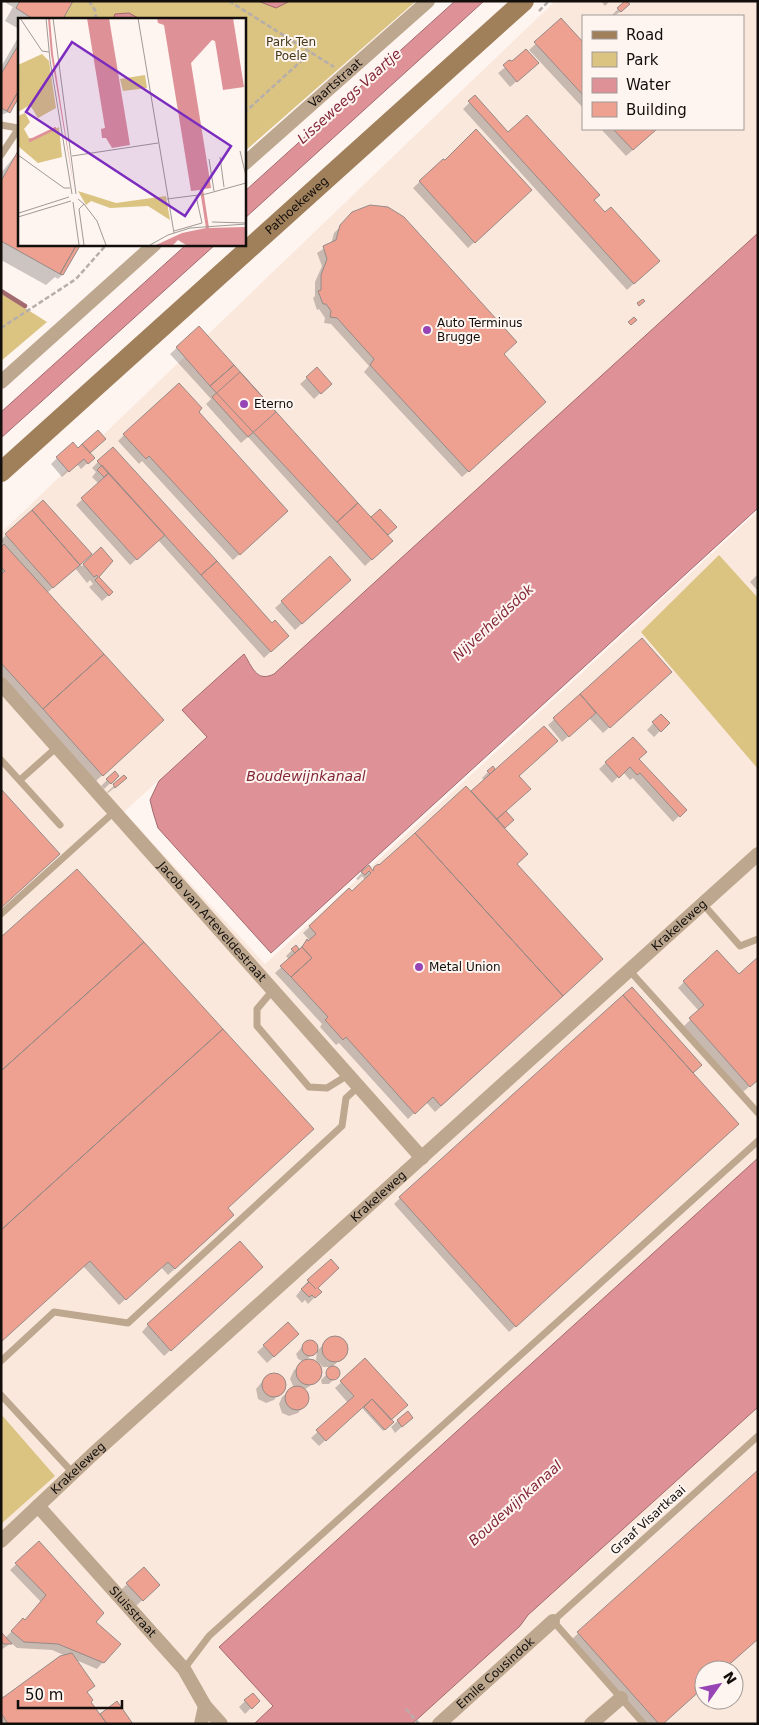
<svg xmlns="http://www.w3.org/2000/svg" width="759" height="1725" viewBox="0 0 759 1725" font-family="'DejaVu Sans',sans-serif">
<rect width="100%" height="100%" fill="#fef5f0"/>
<path fill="#fbe8dd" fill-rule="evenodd" d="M555,1H758V234L124,812L265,964L758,511V1158L219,1647L273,1706L254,1724H1V1524L55,1476L1,1414V563L11,553L1,544V533ZM583,16H743V129H583Z
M758,1407V1724H412L520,1626L527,1615ZM704,1670H734V1700H704Z"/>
<path fill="#dbc382" d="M71,1H416L244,152V19H62Z
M1,293L47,322L1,361Z
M719,555L758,598V769L641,632Z
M1,1414L55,1476L1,1524Z"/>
<path fill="#df9198" stroke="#a26a6e" d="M258,1H290L276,8Z
M455,1H484L244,219V192Z
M129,13L140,19H113L115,14Z
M758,233V508L271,953L158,828L153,812L150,800L159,781L207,737L182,710L244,654C252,666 256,683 274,674Z
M187,244H216L1,438V412Z
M758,1158V1407L528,1615L520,1626L412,1724H254L273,1706L219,1647Z"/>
<path fill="#0003" d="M3,1H72L62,19H19V29L5,21L13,7Z
M601,1H610L605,6Z
M618,9L622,11L613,16L612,15Z
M561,20L583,44V108L529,50Z
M19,36V94L9,112L1,115V67Z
M526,50L531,69L510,87L498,73Z
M475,97L508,134L593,200L652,267L627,290L463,109Z
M601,129H657L626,156Z
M18,152L19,244H79L62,275L58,279L55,277L46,285L1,260V173Z
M443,160L524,196L468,248L413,188Z
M357,210L502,354L539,408L462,477L364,372L369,366L331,324L324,323L325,318L319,309L317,310L313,298L315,296V282L322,266L317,253L331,244L334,233Z
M199,328L371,519L380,511L395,527L387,536L385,547L365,566L248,437L241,443L206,404L211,399L170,354Z
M317,369L330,384L314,399L300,384Z
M197,412L281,517L233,560L142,461L139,464L118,441L124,435Z
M78,449L89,453L93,458L81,469L77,464L62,477L51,464L57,458Z
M98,462L281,642L264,658L158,540L130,565L76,505L99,484L92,477L96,472L92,468Z
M6,535L91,554L80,565L82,566L101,549L111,561L97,577L112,592L102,601L89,587L93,584L90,580L87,583L75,568L47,593L156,726L96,781L1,676V548L4,546L1,540Z
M330,558L343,586L295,630L275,608Z
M758,574V591L750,582Z
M642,640L664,678L603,733L589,718L562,742L548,725Z
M661,715L668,723L654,737L647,730Z
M632,738L638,759L685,810L673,822L633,778L630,780L623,772L612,783L599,769Z
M493,767L495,770L518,776L505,811L512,820L503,828L515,864L595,965L435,1112L426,1102L408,1119L339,1043L336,1045L320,1027L322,1024L275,973L289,960L286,956L292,950L296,947L298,950L307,941L308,943L310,941L303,933L349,890L352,892L365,880L362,876L358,880L356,879L362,872L369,867L372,871L378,866L379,867L471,793L484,780L482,778Z
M118,776L104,789L101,786L107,780Z
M124,777L119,784L108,793L107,792Z
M1,939L226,1208L227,1222L168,1275L161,1267L119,1305L83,1266Z
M739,975L758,1079L743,1092L684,1026L699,1011L678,988L684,982Z
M691,1073L732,1130L509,1332L394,1204L400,1198Z
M256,1273L164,1356L142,1332L148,1325Z
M308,1281L320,1292L308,1304L305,1300L302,1303L296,1296Z
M288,1324L291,1341L267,1363L257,1352Z
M330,1338H340L345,1344L346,1354L332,1367H323L316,1360L317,1351Z
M311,1341L315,1343L316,1349L305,1362L310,1360L318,1365L321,1373L317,1381L304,1390L308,1399L304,1406L298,1413L289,1416L282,1413L279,1404L282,1397L294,1388L290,1379L294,1370L304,1362L298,1359L296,1354L306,1342Z
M365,1360L393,1422L383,1431L362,1408L319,1446L311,1438L348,1403L335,1388Z
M333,1368L337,1370L336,1377L329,1384H322L321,1380Z
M276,1374L283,1379L284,1386L274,1400L266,1403L258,1399L256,1389L266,1377Z
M407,1412L405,1424L395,1433L391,1427Z
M758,1471L721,1670H704V1685L662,1724H648L572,1639Z
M39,1543L94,1623L103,1662L97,1669L76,1660L93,1686L86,1693L89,1702L99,1716L117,1703L132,1724H1V1694L4,1698L66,1656L52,1650L17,1648L11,1643L1,1650V1634L5,1638L17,1626L24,1621L41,1602L10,1570Z
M127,1584L152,1591L136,1606L121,1590Z
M245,1701L252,1707L245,1714L239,1707Z"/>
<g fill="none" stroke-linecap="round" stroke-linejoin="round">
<path stroke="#a26a6e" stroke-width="4.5" d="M1,291L25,306"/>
</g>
<path fill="#eea191" stroke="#968a87" d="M20,1H73L63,19H33L16,8Z
M625,1L630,4L621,12L617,8Z
M561,18L583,42V95L534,42Z
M19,44V90L7,111L1,108V74Z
M526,49L539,63L517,82L503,65L509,60L512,61Z
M19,90V97L10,113L7,111Z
M475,95L508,132L527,115L600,195L594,200L605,212L611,207L660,261L634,284L468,101Z
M476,129L532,190L475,243L419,181L443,159L445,160Z
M613,129H657L633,150Z
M18,151L19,244H77L60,274L1,241V181Z
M370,205L388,207L404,217L517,342L504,354L546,402L469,472L370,365L374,359L337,318L330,317L331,311L326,304H323L318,291L321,290V275L327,259L323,246L336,240L340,225L352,212Z
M77,244H81L63,275L60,274Z
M643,299L645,301L639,306L637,303Z
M634,317L637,320L631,325L628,322Z
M199,326L234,365L210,386L176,347Z
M234,365L358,503L337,522L210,386Z
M317,367L332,384L321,394L306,377Z
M240,372L276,412L248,437L212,397Z
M179,383L202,408L199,412L288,511L240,555L149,456L146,459L123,434Z
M98,430L106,439L90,453L82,444Z
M73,442L78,448L82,444L95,458L88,464L84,459L69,472L56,457Z
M113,447L217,561L201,575L97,461Z
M102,465L109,473L104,477L97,470Z
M109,473L165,535L137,560L81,498Z
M43,500L92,554L80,565L32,510Z
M358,503L393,541L372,560L337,522Z
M380,509L397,527L388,535L371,517Z
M32,510L80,565L53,588L5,534Z
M4,544L104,654L43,709L1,663V574L5,571L1,567V547Z
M101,547L113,561L99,577L113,592L109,596L95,580L98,577L97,575L94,577L83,564Z
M330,556L351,580L302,624L281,601Z
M217,561L272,623L275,620L289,636L271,652L201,575Z
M642,638L672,672L610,728L580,694Z
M104,654L164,720L103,776L43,709Z
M580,694L596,713L569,737L553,718Z
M661,714L670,723L661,732L652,722Z
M544,726L558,741L519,776L531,789L497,819L471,791Z
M633,737L647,752L639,759L687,810L680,817L640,773L637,775L630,767L619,778L605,762Z
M493,766L495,769L490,774L487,771Z
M115,771L119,776L111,784L106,779Z
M124,775L127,778L115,788L113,784Z
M466,786L528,854L517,864L603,959L563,996L415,833Z
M1,789L60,854L1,908Z
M506,811L514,820L505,828L497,819Z
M415,833L563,996L441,1106L433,1097L415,1114L346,1037L343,1040L325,1020L328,1017L291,977L312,958L302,947L307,939L308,941L316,934L309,926L349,888L352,891L371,873L369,871L365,875L361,872L369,865L373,871L374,867L378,864L379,865Z
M77,869L144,942L1,1071V937Z
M144,942L223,1029L1,1230V1071Z
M296,945L299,949L295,953L291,949Z
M302,947L312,958L291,977L280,966Z
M717,950L739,974L758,957V1080L750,1087L689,1018L704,1005L683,981Z
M632,987L702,1065L693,1073L623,995Z
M623,995L739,1124L516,1327L399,1197Z
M223,1029L314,1129L228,1208L234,1215L175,1269L168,1262L126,1300L90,1261L1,1342V1230Z
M240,1241L263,1267L171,1351L147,1324Z
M331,1259L339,1268L318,1288L322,1292L315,1298L312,1295L309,1297L301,1289L309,1282L316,1289L307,1280Z
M288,1322L299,1334L274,1357L263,1345Z
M322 1349a13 13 0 1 1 26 0a13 13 0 1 1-26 0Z
M302 1348a8 8 0 1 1 16 0a8 8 0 1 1-16 0Z
M365,1358L408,1405L391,1420L372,1399L326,1441L316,1430L354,1396L340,1381Z
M296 1372a13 13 0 1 1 26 0a13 13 0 1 1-26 0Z
M326 1373a7 7 0 1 1 14 0a7 7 0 1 1-14 0Z
M262 1385a12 12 0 1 1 24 0a12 12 0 1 1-24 0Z
M285 1398a12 12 0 1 1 24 0a12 12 0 1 1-24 0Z
M372,1399L394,1422L385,1430L364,1407Z
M408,1411L413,1418L402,1427L397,1420Z
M758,1470V1639L723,1670H704V1687L663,1724H659L577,1632Z
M39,1541L104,1613L96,1622L121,1644L104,1663L58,1644L24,1642L11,1631L23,1618L25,1620L46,1595L15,1563Z
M144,1567L160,1585L143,1601L126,1583Z
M1,1632L12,1644H4L1,1641Z
M72,1653L95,1686L87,1692L93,1700L91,1702L107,1724H8L1,1713V1699L60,1656Z
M253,1693L260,1701L252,1709L244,1700Z
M117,1701L133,1724H107L100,1714Z"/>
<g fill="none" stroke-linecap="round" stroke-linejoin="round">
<path stroke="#b6aeaa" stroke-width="2.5" stroke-dasharray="5 2.5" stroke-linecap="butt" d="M7,1L9,3
M89,1L95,10L96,19
M229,1L334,67
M539,11L549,1
M244,113L311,52
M1,328L76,279L107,244
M406,1709L419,1724"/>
<path stroke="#bda78e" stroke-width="7" d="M1,125L18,128
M1,155L19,128
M1,760L60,825
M20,780L57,747
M703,904L740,946L758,939
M1,914L114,812
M629,970L758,1113
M273,990L257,1009V1026L309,1087L327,1088L348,1075
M1,1361L54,1312L128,1323L342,1126L346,1098L358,1087
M1,1395L73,1473
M184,1669L209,1636L758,1141
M644,1724L553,1621L758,1436"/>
<g stroke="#bda78e" stroke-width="14">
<path id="s1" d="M244,164L428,1"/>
<path d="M1,382L155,244"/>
<path id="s2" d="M1,684L422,1158"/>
<path id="s3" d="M38,1506L184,1669L205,1706L221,1724"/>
<path id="s4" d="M1,1541L92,1455L758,854"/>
<path d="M201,1724L205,1706"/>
<path id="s5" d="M439,1724L553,1621"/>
<path d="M591,1724L621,1698"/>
</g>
<path stroke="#a0805b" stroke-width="20" id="s6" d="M1,472L524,1"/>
</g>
<g fill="#9745b5" stroke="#fef5f0" stroke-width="2">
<circle cx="427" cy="330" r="5"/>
<circle cx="244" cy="404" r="5"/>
<circle cx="419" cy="967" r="5"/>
</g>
<g text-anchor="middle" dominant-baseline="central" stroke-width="4" stroke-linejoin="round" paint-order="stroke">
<g font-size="12" fill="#443818" stroke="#fef5f0">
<text x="291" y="42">Park Ten<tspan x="291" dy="14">Poele</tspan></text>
</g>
<g font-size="12" fill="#120e0c" stroke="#fef5f0">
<text stroke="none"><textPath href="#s1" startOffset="122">Vaartstraat</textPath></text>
<text stroke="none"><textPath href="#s6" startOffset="398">Pathoekeweg</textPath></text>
<text stroke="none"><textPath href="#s2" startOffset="318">Jacob van Arteveldestraat</textPath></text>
<text stroke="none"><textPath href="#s4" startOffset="916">Krakeleweg</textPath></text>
<text stroke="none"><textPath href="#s4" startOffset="511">Krakeleweg</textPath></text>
<text stroke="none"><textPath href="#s4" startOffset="106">Krakeleweg</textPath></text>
<text transform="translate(648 1520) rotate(-42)">Graaf Visartkaai</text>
<text stroke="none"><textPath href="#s3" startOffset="142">Sluisstraat</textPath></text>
<text stroke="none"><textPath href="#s5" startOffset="76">Emile Cousindok</textPath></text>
</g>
<g font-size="12" fill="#120e0c" stroke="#fef5f0" text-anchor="start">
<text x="437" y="323">Auto Terminus<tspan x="437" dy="14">Brugge</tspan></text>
<text x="254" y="404">Eterno</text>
<text x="429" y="967">Metal Union</text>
</g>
<g font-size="14" font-style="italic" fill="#832738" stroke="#fef5f0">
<text transform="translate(349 96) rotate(-42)">Lisseweegs Vaartje</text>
<text transform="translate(493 622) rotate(-43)">Nijverheidsdok</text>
<text x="306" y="776">Boudewijnkanaal</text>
<text transform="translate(515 1503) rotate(-42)">Boudewijnkanaal</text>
</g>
</g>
<g transform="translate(18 18)">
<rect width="228" height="228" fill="#fef5f0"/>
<path d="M24,36L31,43L38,90L20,100L12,87L0,94V47ZM127,57L129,70L105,73L102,61ZM7,95L12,104L6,111L11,120H15L12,123L41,109L44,139L20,145L0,128V98ZM60,173L98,185L148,178L152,202L130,188L92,190L73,183L68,187Z" fill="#dbc382"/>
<path d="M30,0H32L35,36L56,170L33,36ZM69,0H91L112,127L94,130L88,120H84L83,111L87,110ZM139,0H215L226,69L205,72L197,23L194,22L173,45L192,163L193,170L185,171L191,210L227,209V227H168L160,222L155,227H138L164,215L188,210L182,172L173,173L146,7L140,5Z" fill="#df9198"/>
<path fill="none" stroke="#df9198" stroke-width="2.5" d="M11,123L38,110"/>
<path fill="none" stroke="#a09995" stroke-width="1" d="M2,0L24,33L31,34M28,0L32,42L54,176M35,0L58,176M120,0L156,215M222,133L228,158M0,137L46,170H52M54,138L140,125M202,139L206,169M191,141L196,173M60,181L66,186L61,191L66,227M149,181L188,176L228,165M55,184L61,227M66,186L79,203L88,227M0,190V199L53,183M1,195L51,179M194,204L228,205M156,213L184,205L178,178M132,227L150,217L172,210L228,206"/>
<path fill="#7b2cbf" fill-opacity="0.15" stroke="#7b2cbf" stroke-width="2.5" d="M54,24L213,128L167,198L8,94Z"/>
<rect width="228" height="228" fill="none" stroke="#120e0c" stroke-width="2.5"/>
</g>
<rect width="759" height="1725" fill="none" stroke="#120e0c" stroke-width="5"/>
<rect x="582" y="15" width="162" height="115" fill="#fef5f0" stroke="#a09995"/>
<rect x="592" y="31" width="25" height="8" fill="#a0805b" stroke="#a09995"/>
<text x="626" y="40" font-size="15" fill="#120e0c">Road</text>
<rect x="592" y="52" width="25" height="15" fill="#dbc382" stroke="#a09995"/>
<text x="626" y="65" font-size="15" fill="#120e0c">Park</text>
<rect x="592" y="78" width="25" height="15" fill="#df9198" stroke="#a09995"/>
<text x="626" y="90" font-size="15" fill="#120e0c">Water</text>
<rect x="592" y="102" width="25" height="15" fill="#eea191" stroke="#a09995"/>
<text x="626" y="115" font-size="15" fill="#120e0c">Building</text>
<g transform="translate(719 1685) rotate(57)"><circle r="24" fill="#fef5f0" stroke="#a09995"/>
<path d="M0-4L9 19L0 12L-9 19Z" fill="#9745b5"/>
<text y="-8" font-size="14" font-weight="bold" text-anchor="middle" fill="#120e0c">N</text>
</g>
<path d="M18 1700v8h104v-8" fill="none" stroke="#120e0c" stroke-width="2.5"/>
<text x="25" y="1700" font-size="15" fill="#120e0c" stroke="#fef5f0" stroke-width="4" paint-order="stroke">50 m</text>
</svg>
